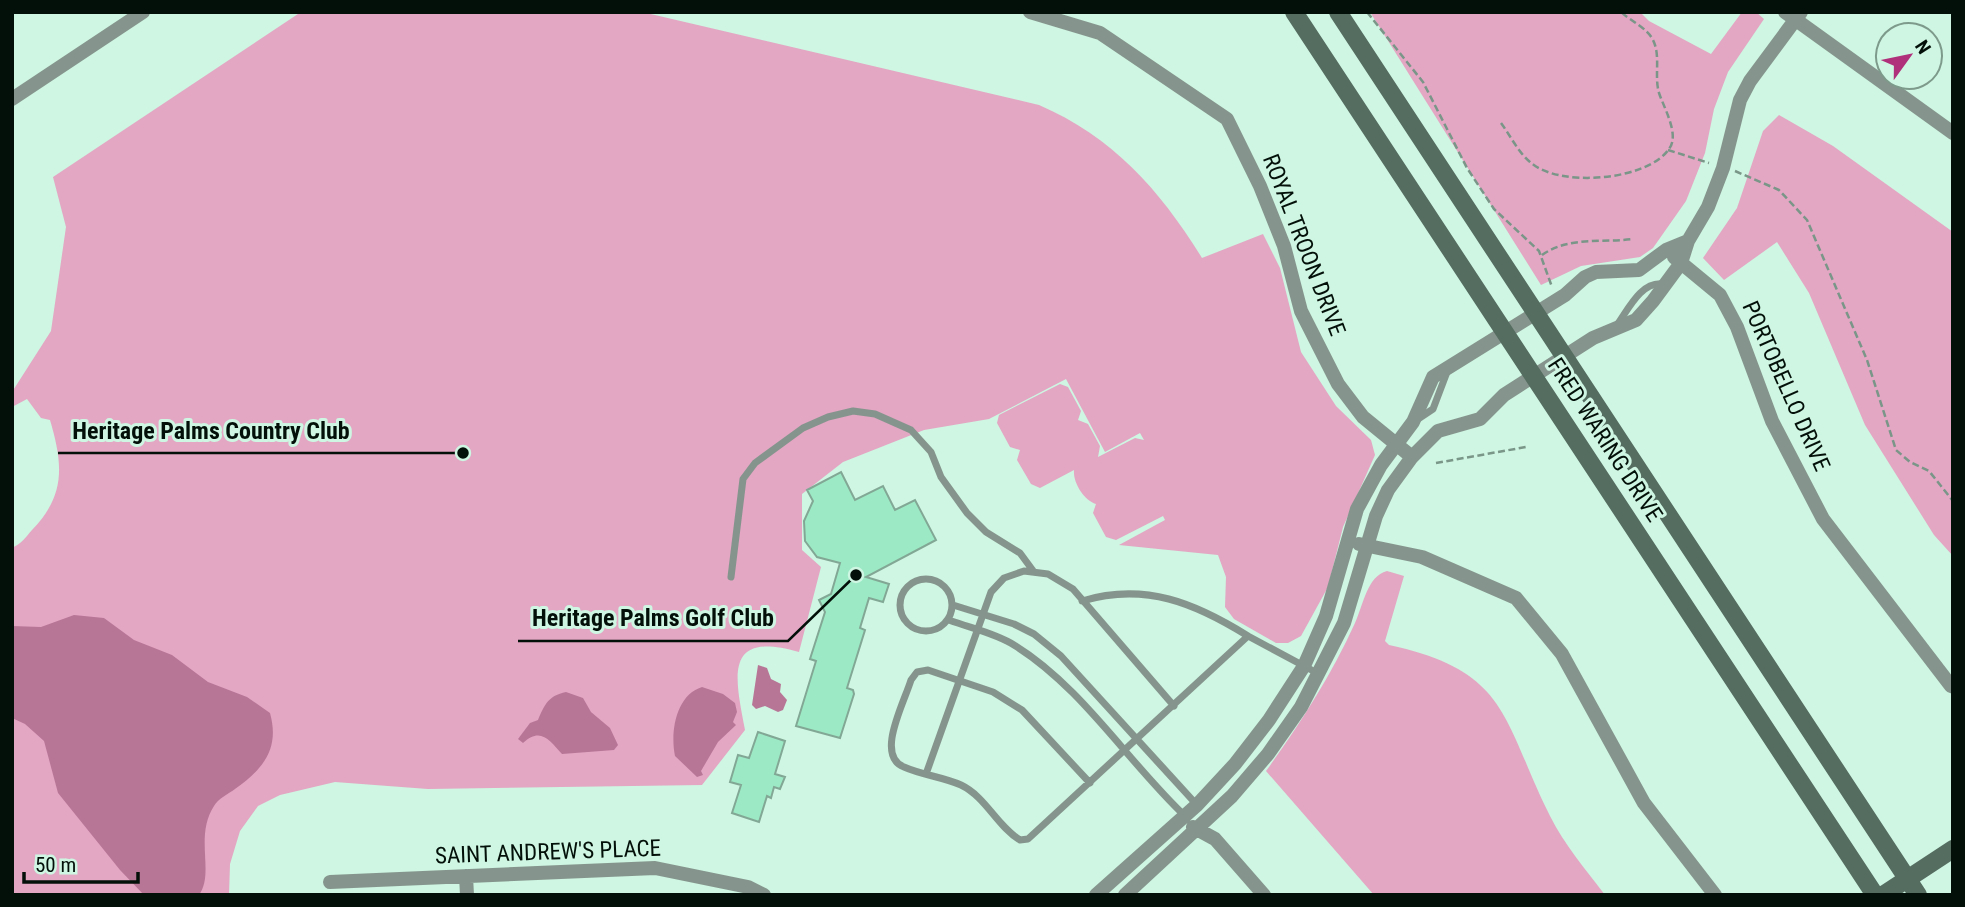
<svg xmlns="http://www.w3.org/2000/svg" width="1965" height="907" viewBox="0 0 1965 907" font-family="'Roboto Condensed',sans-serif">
<rect width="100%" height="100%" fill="#cef6e2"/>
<path fill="#e3a6c3" d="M301,12H642L1039,105C1113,137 1160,190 1202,258L1263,234L1280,268L1301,352L1336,406L1371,440L1375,455L1343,527L1328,587L1301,636L1288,643H1276L1234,619L1225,607L1226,577L1218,555L1119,545L1165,520L1163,516L1116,540L1106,537L1093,513L1096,504C1084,500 1073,483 1074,470L1040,488L1031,484L1017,460L1020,450L1010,447L997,423L999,415L1060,384L1068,387L1081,411L1078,420L1088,424L1100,446L1098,457L1135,438L1144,440L1140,433L1105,452L1066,379L989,419L924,430L843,462L802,494V550L821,567L799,652C723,630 735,677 745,730L702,785L428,789L335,782L280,795L258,806L240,831L230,864L229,895H12V548C21,544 26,537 32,530C66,495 63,464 50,420L41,418L27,399L12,407V392L51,331L66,227L53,177Z
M1370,12H1640L1649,21L1711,54L1742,12H1756L1764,19L1728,72L1714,109L1705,153L1686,201L1653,248L1640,257L1581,266L1541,285Z
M1779,115L1833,146L1953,232V556L1934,535L1865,425L1809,293L1777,242L1724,280L1703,258L1737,208L1763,131Z
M1387,571L1404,576L1385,641L1389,645C1510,671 1502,720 1550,816C1564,844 1586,870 1605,895H1374L1266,771C1300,724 1331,676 1355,623C1363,606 1367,576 1387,571Z"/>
<path fill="#b87697" d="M74,615L104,618L134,640L172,655L208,682L247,697L270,713C280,749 263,769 235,789C228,794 218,799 214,806C194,837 215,873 199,895H144L120,870L58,793L44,741L25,724L12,718V626L41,627Z
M758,665L767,668L771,679L781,684L780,692L787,700L783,710L778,712L765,706L756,709L752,705Z
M702,687L723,694L735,703L737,712L733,722L736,725L718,742L701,771L703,775L697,777L675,756C670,732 676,695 702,687Z
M566,692L583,698L591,712L610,728L618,745L614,750L562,754C550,741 541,726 523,743L518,739L530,723L538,720C545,704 548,696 566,692Z"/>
<path fill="#9ceac5" stroke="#82a895" stroke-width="2" d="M841,472L855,500L883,486L895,510L915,500L936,540L866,577L889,584L883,602L869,598L860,628L865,630L847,688L853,690L854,694L840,738L796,726L816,661L810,659L825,612L819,600L831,594L840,563L817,557L805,541L804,521L813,501L807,490Z
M758,732L785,741L775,774L785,777L780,789L774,787L771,798L767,796L759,822L732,813L741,785L730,782L738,755L749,758Z"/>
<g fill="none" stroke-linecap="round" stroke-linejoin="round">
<path stroke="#7a9688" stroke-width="2.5" stroke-dasharray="7 3.5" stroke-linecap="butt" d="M1367,12L1423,82L1467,168L1494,209L1539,251L1552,287
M1501,123C1510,135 1518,152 1530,162C1558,188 1647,181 1669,149C1680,135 1664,108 1659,93C1654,76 1661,56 1653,40C1647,28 1631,21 1621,12
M1668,150L1709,163
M1735,171L1779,190L1807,220L1867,360L1896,450L1910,462L1929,471L1953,501
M1542,255C1569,236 1602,243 1633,239
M1436,463L1526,447"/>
<path stroke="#85958d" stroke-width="7" d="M1617,325C1628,310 1641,281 1663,284
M1415,421L1433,409L1447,372
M731,577L743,479L755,463L803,428L828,417L853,411L875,414L911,430L931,452L941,477L967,513L986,532L1020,553L1034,572
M900 605a26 26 0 1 1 52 0a26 26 0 1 1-52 0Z
M1082,601C1145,582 1195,603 1248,636
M953,605L1014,624L1034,634L1061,656L1197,805
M949,620C970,628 995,633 1014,645C1082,687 1127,761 1185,816
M926,774L991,592L1004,578L1024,571L1048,574L1073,589L1174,706
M1090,783L1022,710L993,692L928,670L917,672L911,680C904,703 875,756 904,767C922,775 943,777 961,785C986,797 997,826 1020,840L1028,839L1248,636L1319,674"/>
<path stroke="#85958d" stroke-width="14" d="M1030,12L1100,33L1227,119L1260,186L1284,246L1301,311L1338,384L1363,417L1412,457
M1785,12L1953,133
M12,99L143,12
M1674,257L1720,295L1737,327L1772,421L1823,519L1951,686L1953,685
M1359,544L1422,557L1516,598L1562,654L1644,803L1715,895
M1193,827L1215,839L1264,895
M466,876L467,895
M330,882L655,868L748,887L764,895
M1096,895L1197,805L1235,764L1269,720L1304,666L1326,616L1357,509L1381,465L1413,422L1433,377L1565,295L1585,277L1596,272L1639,270L1666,250L1688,241
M1125,895L1232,796L1268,754L1301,707L1344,623L1376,516L1388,490L1412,457L1438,431L1480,419L1504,395L1593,338L1636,320L1653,301L1681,263L1688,241L1708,207L1723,168L1740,100L1750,81L1801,12"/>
<path stroke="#556c61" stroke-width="18" d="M1294,12L1875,895
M1338,12L1918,895
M1883,895L1953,849"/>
</g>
<g text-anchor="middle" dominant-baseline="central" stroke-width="6" stroke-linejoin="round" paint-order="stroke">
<g font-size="23" fill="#030f09" stroke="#cef6e2">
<text transform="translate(1304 245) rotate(69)">ROYAL TROON DRIVE</text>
<text transform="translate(1786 386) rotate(66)">PORTOBELLO DRIVE</text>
<text transform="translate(1605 440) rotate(57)">FRED WARING DRIVE</text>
<text transform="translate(548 852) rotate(-2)">SAINT ANDREW'S PLACE</text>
</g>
</g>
<path fill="none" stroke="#030f09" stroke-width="2.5" d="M463 453L364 453H58M856 575L788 641H518"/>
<g fill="#030f09" stroke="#cef6e2" stroke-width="2.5">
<circle cx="463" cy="453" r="7"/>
<circle cx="856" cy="575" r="7"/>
</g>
<g font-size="24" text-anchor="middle" font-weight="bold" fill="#030f09" stroke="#cef6e2" stroke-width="6" stroke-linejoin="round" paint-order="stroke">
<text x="211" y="439">Heritage Palms Country Club</text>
<text x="653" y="626">Heritage Palms Golf Club</text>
</g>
<rect width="1965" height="907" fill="none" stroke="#030f09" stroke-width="28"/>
<g transform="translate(1909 56) rotate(57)"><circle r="33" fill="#cef6e2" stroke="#7d9a8b" stroke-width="2"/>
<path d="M0-5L12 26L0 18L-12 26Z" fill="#b1307c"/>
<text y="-10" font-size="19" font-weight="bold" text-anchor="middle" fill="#030f09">N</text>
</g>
<path d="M24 872v10h114v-10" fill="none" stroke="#030f09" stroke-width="3.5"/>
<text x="35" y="872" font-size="21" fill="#030f09" stroke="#cef6e2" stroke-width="5" paint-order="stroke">50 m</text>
</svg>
